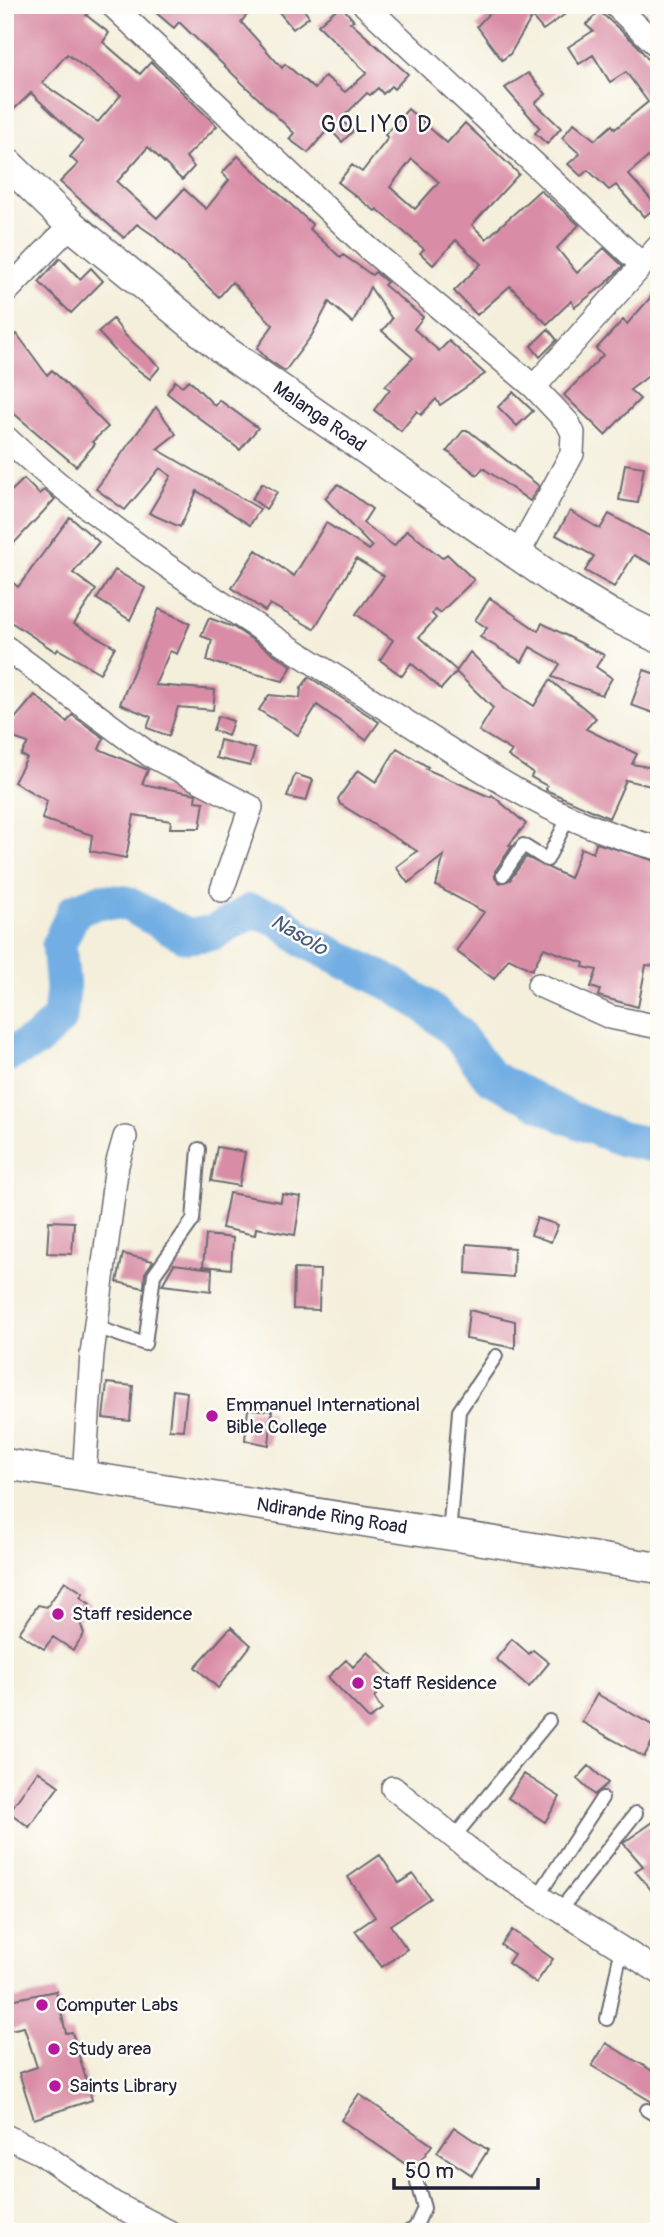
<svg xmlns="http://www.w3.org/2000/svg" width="664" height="2237" viewBox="0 0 664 2237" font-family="Pangolin,sans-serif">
<rect width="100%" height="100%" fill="#fdfcf7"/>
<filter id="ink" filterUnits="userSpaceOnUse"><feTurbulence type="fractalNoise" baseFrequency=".0143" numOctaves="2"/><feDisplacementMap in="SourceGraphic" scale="14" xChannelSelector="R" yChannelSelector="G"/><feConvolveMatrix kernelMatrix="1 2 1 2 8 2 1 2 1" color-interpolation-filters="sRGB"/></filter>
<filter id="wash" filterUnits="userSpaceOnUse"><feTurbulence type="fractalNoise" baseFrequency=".00686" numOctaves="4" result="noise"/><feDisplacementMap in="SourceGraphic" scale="28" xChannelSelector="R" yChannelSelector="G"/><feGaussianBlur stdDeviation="1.57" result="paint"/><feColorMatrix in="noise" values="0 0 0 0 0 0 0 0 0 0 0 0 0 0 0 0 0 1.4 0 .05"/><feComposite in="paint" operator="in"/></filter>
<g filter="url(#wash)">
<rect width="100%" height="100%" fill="#f4efdb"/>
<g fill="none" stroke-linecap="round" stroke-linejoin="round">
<path stroke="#72aee3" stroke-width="35" d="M5,1056L36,1041L60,1018L63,989L59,944L74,911L99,901L126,903L186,936L213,933L251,911L277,918L304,940L394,985L425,1006L456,1032L490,1077L565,1116L622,1139L659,1146"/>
</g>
<g id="blocks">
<path fill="#d98ca6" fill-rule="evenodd" d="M5,5H95L86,15L109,33L103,42L140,74L151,62L217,126L186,157L194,167L182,180L148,147L117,182L157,218L184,189L206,209L229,180L222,173L238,156L312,224L310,229L341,258L343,255L372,275L375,272L387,282L384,285L423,317L414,329L439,351L449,341L485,374L440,405L436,399L421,415L417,411L401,431L374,410L390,389L385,386L413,358L382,331L392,319L370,287L353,323L329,302L312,335L285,371L267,359L257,348L273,325L232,282L219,297L153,235L137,224L124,238L60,182L78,164L70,157L83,142L31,93L5,118ZM67,54L121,95L98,122L42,83Z
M147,5H255L241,22L282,68L285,64L315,89L325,76L345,92L367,73L318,25L341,5L354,21L350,22L408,74L394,89L391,86L383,94L378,88L370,95L367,93L341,119L353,131L342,142L329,128L308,153L289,139L294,133L179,22L174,28Z
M273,5H301L309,17L293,29Z
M497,5H578L543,30L532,17L510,54L502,60L477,26Z
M599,11L637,45L659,74V148L628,174L657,206L644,217L616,185L609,190L588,170L581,176L568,164L580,154L562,138L574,123L595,140L612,125L615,129L648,102L626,72L610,82L593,55L579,64L568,47L593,31L586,25Z
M528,73L546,94L535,103L561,128L547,144L535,133L540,128L505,88Z
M408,109L447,143L465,123L519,174L472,225L486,239L540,190L579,225L557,248L577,273L604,248L623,266L605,284L575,307L571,301L547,324L510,286L477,315L454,291L481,264L456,240L433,265L420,253L424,249L377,209L375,211L338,182L352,165L362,172L388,138L385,135ZM412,159L439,182L415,209L390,187Z
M60,258L80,279L91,268L103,281L71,313L39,282Z
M659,288V368L630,390L640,399L605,435L564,395L603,355L596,349L623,320L627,324Z
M113,319L125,335L160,367L150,379L120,356L98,332Z
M548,329L557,340L540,357L531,346Z
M17,334L47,375L52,370L108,427L92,442L95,444L76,466L5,406V342Z
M189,380L215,406L219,400L258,428L240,450L167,393L175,381L182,386Z
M513,392L533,411L517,426L498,407Z
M156,407L176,434L157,449L260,509L250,525L197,491L180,527L149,513L171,476L160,468L125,510L96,489Z
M463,431H469L539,486L530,501L483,468L477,475L447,451Z
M625,464L644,467L638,503L619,500Z
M24,479L39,494L44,490L55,499L5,553V497Z
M262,483L277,492L266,509L252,499Z
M338,484L372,509L363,523L394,546L407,530L442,558L447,554L474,580L440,613L435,609L432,614L436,618L419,637L457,671L441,689L411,663L402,676L380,660L393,640L356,614L384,576L356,559L314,629L270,604L265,611L232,588L256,550L294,576L326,523L369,550L372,547L325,498Z
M570,511L600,529L609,514L659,541V568L634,555L614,587L585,571L594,556L556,535Z
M70,517L99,542L73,573L96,590L74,624L115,647L100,673L58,649L56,652L5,618V576L18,587Z
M115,570L145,588L130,620L97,599Z
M490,598L538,631L542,623L604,655L596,667L612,678L602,695L552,677L560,664L530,647L522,662L480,637L487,628L475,620Z
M159,609L190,623L177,654L170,651L155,685L215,690L213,710L178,707L169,736L147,728L151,717L120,704Z
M209,618L233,627L292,666L283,681L207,661L212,640L201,636Z
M470,652L506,687L534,706L550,680L596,718L586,729L637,754L632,764L659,769V788L626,780L609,818L546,790L547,786L531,777L533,773L508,756L512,751L479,731L493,708L456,672Z
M644,670L659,675V715L631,705Z
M309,677L379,722L366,740L317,705L298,735L259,710L269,695L300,698L301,688Z
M35,695L67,722L72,715L104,738L99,749L148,770L142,784L196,794L195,801L204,802L200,828H170L171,821L134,815L126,858L90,851L92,835L42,819L47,801L14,782L27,758L21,755L28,743L5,735V730Z
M218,716L233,721L228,736L213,730Z
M220,740L255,749L250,766L216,758Z
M397,748L428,767L426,769L490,797L492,795L526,824L509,845L512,846L495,871V878L499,883L510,880L526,857L570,878L581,848L593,853L596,843L659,862L657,966L646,965L638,1007L598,996L600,990L591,987L597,970L583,967L584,963L544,948L532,970L509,958L494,979L456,951L484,912L436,886L444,855L408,883L396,867L417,851L340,804L338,799L358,770L376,782Z
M295,774L313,780L306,801L287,797Z
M217,1147L245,1152L239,1186L211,1181Z
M229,1193L281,1202L282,1194L301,1197L295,1235L256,1228L255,1235L222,1228Z
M537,1218L558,1225L551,1242L531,1235Z
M49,1221L74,1222L72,1254L47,1253Z
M206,1235L233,1238L231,1269L203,1266Z
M467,1244L514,1248L513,1277L466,1273Z
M123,1254L153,1261L145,1273L144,1288L117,1282Z
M174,1264L212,1269L211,1291L162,1285Z
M294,1269L320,1270L319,1310L293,1309Z
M469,1310L515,1321V1348L466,1339Z
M107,1383L133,1386L130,1421L103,1418Z
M173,1390L187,1392L183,1430L169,1429Z
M248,1409L272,1411L269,1445L245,1440Z
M65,1581L83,1593L80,1597L90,1604L79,1619L84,1634L73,1650L53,1637L44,1649L19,1633L38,1605L47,1607Z
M231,1627L251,1645L218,1688L195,1667Z
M512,1639L529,1654L533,1650L549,1663L529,1687L496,1659Z
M368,1652L391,1675L377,1688L380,1691L374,1697L382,1710L369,1719L328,1677L346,1660L353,1667Z
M597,1694L659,1729L644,1757L582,1722Z
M589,1766L608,1783L594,1795L577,1779Z
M38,1771L59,1786L29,1827L9,1812Z
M524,1774L560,1797L545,1822L508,1798Z
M659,1818V1899L635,1871L643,1866L623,1843Z
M380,1855L399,1883L413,1874L430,1898L390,1925L407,1949L382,1967L355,1931L375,1917L348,1877Z
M512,1930L553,1959L536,1983L508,1963L514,1954L501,1945Z
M56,1991L66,2033L72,2032L92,2100L34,2119L19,2073L37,2067L24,2027L5,2031V2001Z
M606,2043L659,2075V2106L592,2066Z
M359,2094L432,2145L414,2170L341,2120Z
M454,2127L488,2150L472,2175L437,2152Z"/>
</g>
</g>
<g filter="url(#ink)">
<use href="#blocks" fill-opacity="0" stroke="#6c6a73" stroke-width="2"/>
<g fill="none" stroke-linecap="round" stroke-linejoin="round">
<g stroke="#6c6a73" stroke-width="16">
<path id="service" d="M503,875L523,845L547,860L568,818
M96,1327L145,1344L154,1275L193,1220L199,1149
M449,1536L459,1411L496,1356
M454,1837L549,1721
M538,1896L602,1798
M560,1910L636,1813
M607,2019L621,1951
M647,2110L659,2117
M408,2232L415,2228L424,2208L417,2183"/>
</g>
<g stroke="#6c6a73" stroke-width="26">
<path id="minor" d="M112,5L367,247L534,387L568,423L573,433L572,454L518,554
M365,5L641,264
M615,5L659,47
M5,293L71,225
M534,387L659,246
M5,437C112,537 253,625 377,703C468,761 552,823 659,848
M5,647L150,755L251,807L222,890
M539,985L610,1017L659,1027
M84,1477L92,1354L117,1165L125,1137
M393,1788L491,1867L659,1972
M5,2136L41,2153L113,2203L169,2232"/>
</g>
<g stroke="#6c6a73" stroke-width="33">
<g id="tertiary">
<path id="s1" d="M5,161L71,225L225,351L560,584L610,614L659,638"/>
<path id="s2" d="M5,1464L659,1568"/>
</g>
</g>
<use href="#service" stroke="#fff" stroke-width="12"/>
<use href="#minor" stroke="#fff" stroke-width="23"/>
<use href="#tertiary" stroke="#fff" stroke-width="30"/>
</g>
</g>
<g fill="#b5179e" stroke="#fdfcf7" stroke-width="2.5">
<circle cx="212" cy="1416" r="7"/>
<circle cx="58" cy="1614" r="7"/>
<circle cx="358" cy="1683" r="7"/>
<circle cx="42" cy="2005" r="7"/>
<circle cx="54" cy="2049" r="7"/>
<circle cx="55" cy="2086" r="7"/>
</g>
<g text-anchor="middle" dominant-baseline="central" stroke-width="5" stroke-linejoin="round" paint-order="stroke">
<g font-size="19" fill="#22223b" stroke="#fdfcf7">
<text stroke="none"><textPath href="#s1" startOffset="406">Malanga Road</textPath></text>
<text stroke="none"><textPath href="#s2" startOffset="331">Ndirande Ring Road</textPath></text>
</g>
<g font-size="19" fill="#22223b" stroke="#fdfcf7" text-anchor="start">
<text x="226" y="1405">Emmanuel International<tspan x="226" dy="22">Bible College</tspan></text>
<text x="72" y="1614">Staff residence</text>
<text x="372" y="1683">Staff Residence</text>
<text x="56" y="2005">Computer Labs</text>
<text x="68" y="2049">Study area</text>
<text x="69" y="2086">Saints Library</text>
</g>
<g font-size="21" font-style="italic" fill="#425a7e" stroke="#fdfcf7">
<text transform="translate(299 935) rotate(30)">Nasolo</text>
</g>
<g font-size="23" letter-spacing="2" fill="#22223b" stroke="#fdfcf7">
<text x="377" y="124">GOLIYO D</text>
</g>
</g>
<rect width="664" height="2237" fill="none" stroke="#fdfcf7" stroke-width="28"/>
<path d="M394 2178v10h144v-10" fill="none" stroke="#22223b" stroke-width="3.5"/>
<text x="405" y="2178" font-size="21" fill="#22223b" stroke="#fdfcf7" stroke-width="5" paint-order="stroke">50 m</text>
</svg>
